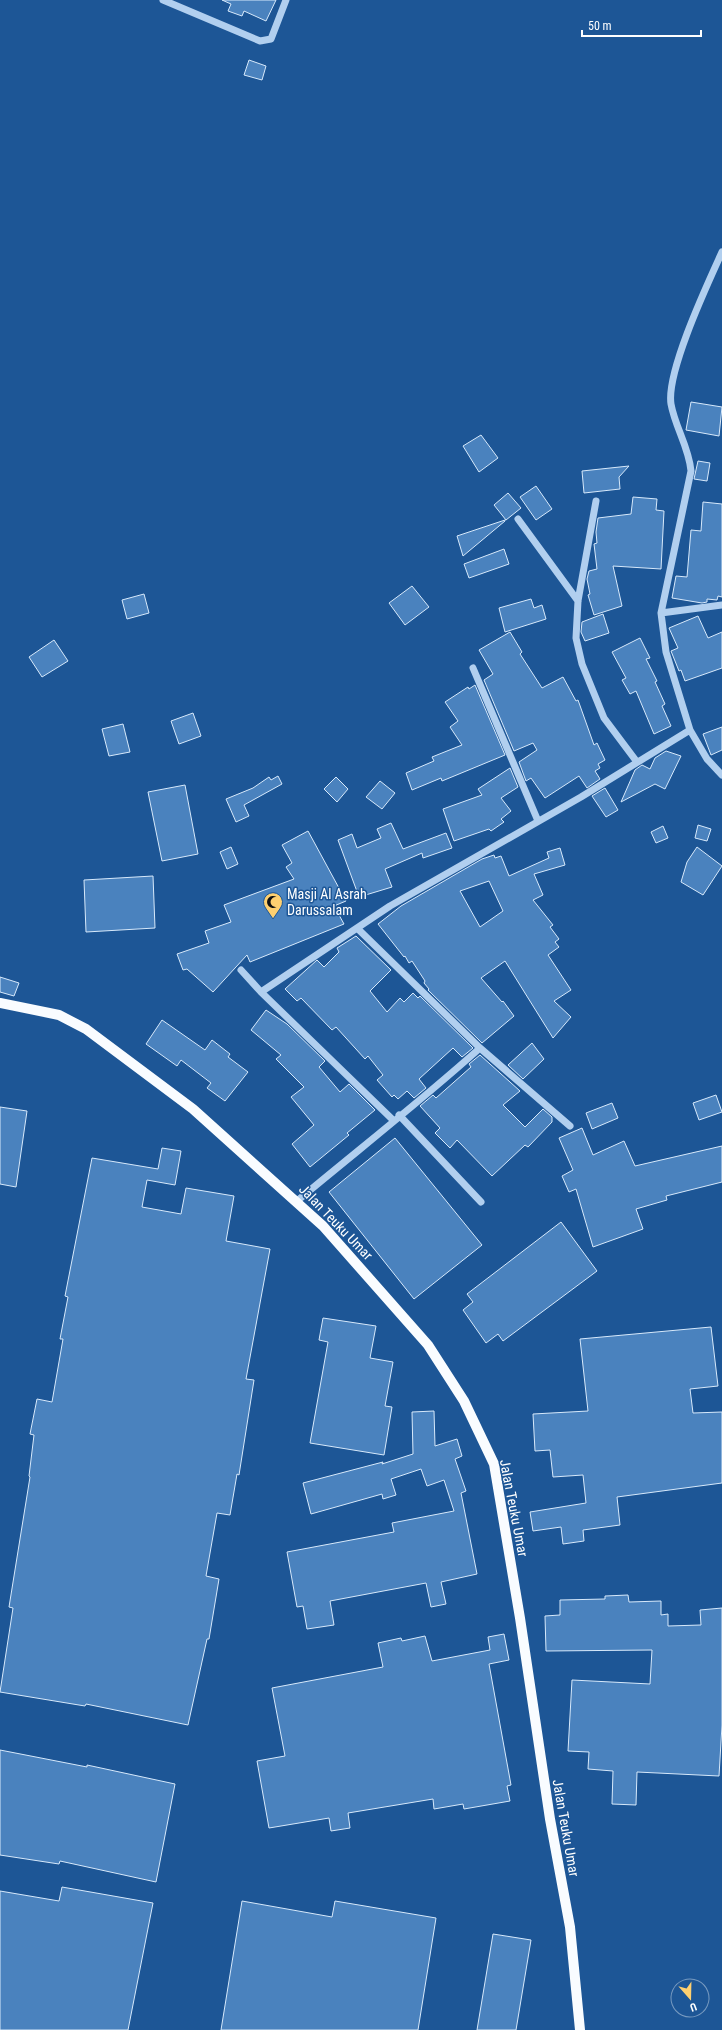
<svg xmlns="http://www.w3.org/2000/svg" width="722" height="2030" viewBox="0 0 722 2030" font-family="'Roboto Condensed',sans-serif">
<rect width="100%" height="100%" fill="#1d5696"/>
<path fill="#4a82be" stroke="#d7e9fb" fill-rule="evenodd" d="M222,0H276L266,21L244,11L242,16L228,11L231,4Z
M249,60L266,66L262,80L244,75Z
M691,402L722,407L719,436L686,430Z
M481,435L498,458L479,472L463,446Z
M698,461L710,463L707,481L694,479Z
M629,466L619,477L620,489L584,493L582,471Z
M536,486L552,509L536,520L520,497Z
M508,493L521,508L506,520L494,505Z
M633,497L657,499L656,510L664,511L661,569L613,566L622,606L594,615L588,595L590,594L587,579L589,571L597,569L594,544L597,543L596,532L598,518L631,514Z
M703,502L722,504V597L718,596L717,600L707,599V602L702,603L672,598L676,576L687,577L691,530L701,531Z
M505,520V521L463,556L457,536Z
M504,549L509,564L469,578L464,564Z
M412,586L429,607L405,625L389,603Z
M144,594L149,613L127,619L122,600Z
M531,599L534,608L542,605L546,619L505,632L499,608Z
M603,614L609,633L585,641L581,632L582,622Z
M698,616L708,638L722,632V668L685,681L681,670L679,671L671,651L678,648L669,628Z
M510,632L522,652L520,654L542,688L563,677L576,701L578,700L594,745L597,743L605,760L598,764L600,768L595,771L600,779L587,788L579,776L545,798L531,778L526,781L519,762L537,750L533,743L514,751L484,680L493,674L479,650Z
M640,638L650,658L646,659L657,681L655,682L665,704L662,706L671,726L654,734L636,691L630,694L622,680L626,678L612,652Z
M54,640L68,661L42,677L29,657Z
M475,685L505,755L442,781L441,778L412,790L406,773L434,761L432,757L462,745L450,727L458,721L445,702L468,687L469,689Z
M193,713L201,736L179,744L171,721Z
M123,724L130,752L109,756L102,729Z
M722,727V750L711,755L703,734Z
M666,751L681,756L665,789L655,784L621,802L635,770L642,765L650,769L655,758Z
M510,768L518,787L501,798L511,811L501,819L504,822L491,831L489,829L454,841L443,809L482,795L478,789Z
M278,776L282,784L244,805L249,816L236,822L226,799L253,788L269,777L271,780Z
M336,777L348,789L337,802L324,789Z
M380,781L395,793L382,809L366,797Z
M185,785L198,854L162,861L148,792Z
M605,788L618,810L606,817L592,796Z
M391,823L403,849L446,833L452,848L423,858L422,853L385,869L392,887L359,897L338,840L352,834L357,848L381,838L377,829Z
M698,825L711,829L707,841L695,838Z
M663,826L668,838L656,843L651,832Z
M308,831L346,901L334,906L344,924L250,962L247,955L213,992L187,969L183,970L177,954L209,943L205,931L231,922L224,905L294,879L286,867L292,863L282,845Z
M231,847L238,864L227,869L220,852Z
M697,847L722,866L703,895L681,882L687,862Z
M560,848L565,865L534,874L543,895L533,900L553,925L550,927L559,939L555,942L559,947L548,955L571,990L554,1001L571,1017L553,1038L505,961L481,978L502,1002L503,1001L514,1016L482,1043L428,990L429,989L424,983L425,981L412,961L409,963L405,956L404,957L378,924L401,906L482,859L494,855L495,858L501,856L509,876L549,858L547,852ZM489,881L503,911L480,927L460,891Z
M153,876L155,928L86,932L84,880Z
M356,936L391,970L370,991L387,1012L400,998L404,1002L413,993L418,998L420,996L473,1048L462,1057L453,1048L419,1079L426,1088L414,1098L407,1091L398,1099L394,1095L392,1097L377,1080L383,1075L368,1056L365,1059L336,1027L332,1030L301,998L297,1001L285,989L317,960L324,967L339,952L337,948Z
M0,977L19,983L14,996L0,992Z
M266,1010L287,1024L325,1061L319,1067L340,1092L349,1084L375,1110L347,1133L349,1135L310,1167L292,1144L314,1125L291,1097L304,1087L276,1059L281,1055L251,1030Z
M162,1020L205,1050L212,1040L230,1054L228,1057L248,1072L225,1101L207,1088L211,1083L181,1060L177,1066L146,1044Z
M532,1043L544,1059L523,1079L508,1065Z
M480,1055L520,1091L503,1105L525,1127L543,1109L552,1117V1122L528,1147L525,1145L492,1176L457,1140L450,1148L435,1133L440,1128L420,1106L433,1095L436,1098L471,1067L469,1064Z
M716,1095L722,1112L699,1120L693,1103Z
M612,1103L618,1118L592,1129L586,1113Z
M0,1107L27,1111L16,1187L0,1184Z
M582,1128L593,1155L624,1141L635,1166L722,1146V1182L666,1196L667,1200L636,1209L643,1229L593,1247L576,1189L569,1192L562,1176L573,1170L559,1138Z
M395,1138L482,1245L414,1299L329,1192Z
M162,1148L181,1151L175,1185L147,1180L142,1207L181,1214L186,1188L234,1196L226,1241L270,1249L246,1379L254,1380L239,1475L237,1474L230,1515L217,1513L206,1576L219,1579L209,1639H207L188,1725L86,1704L85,1706L0,1692L13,1608L9,1607L30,1477L29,1476L34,1435L30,1434L37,1399L52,1402L63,1339H60L68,1297L65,1296L92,1158L158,1169Z
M561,1222L597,1271L503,1341L498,1334L486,1343L463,1310L473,1302L467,1294Z
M323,1318L376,1326L370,1358L393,1362L385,1406L392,1407L384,1455L310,1443L328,1342L319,1340Z
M711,1327L718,1386L690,1389L693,1413L722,1412V1483L617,1497L620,1525L583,1530L584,1541L563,1544L561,1527L533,1531L530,1512L586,1503L583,1475L553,1477L550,1450L535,1451L533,1414L588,1411L580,1339Z
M434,1411L435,1446L457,1439L462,1456L455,1459L466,1491L461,1493L477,1574L441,1582L446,1604L431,1607L426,1583L330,1601L334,1625L307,1629L303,1606L297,1607L287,1552L394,1532L392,1523L454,1511L444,1480L427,1486L421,1469L391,1479L396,1495L383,1499L382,1494L311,1514L303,1483L383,1462L382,1464L413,1454L412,1412Z
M628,1595L629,1602L661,1601V1615L668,1614V1626L701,1625L700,1610L722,1608V1725L719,1776L637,1772L636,1805L612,1804L613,1771L588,1769L589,1752L568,1751L572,1680L650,1684L652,1650L546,1651L545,1616L560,1615V1600L605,1599V1596Z
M504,1634L509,1660L489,1664L511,1785L507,1786L510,1801L464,1809L463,1804L434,1809L433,1799L348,1813L350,1828L331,1831L329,1818L269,1828L257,1761L285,1756L272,1688L383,1667L378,1643L401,1638L402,1641L425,1636L432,1661L490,1650L488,1637Z
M0,1750L87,1767V1765L175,1784L156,1882L60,1861L59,1864L0,1855Z
M62,1887L153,1903L128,2030H0V1891L59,1901Z
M242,1901L332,1917L335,1901L436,1918L418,2030H221Z
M493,1934L531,1940L516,2030H477Z"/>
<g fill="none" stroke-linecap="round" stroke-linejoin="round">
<path stroke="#b1cfef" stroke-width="7" d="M163,0L260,41L271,39L286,0
M596,501L578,601L576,638L582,664L604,718L637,762
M518,519L578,601
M661,613L722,605
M473,668L538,821
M690,730L707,759L722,775
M357,928L261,992L393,1120
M241,970L261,992
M480,1048L570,1126
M399,1115L481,1202
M297,1201C358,1150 421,1101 480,1048L357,928L390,906L581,797L690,730L666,652L661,613L691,471C689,447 675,427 671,404C666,372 708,283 722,252"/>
<path stroke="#f9fcff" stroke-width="10" d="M0,1003L59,1015L86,1029L193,1109L323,1226L428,1345L464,1401L494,1464L520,1618L550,1819L570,1927L580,2030"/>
</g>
<defs>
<g id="mosque-pin" transform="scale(1)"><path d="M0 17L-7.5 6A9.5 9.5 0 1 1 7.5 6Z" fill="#fed070" stroke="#1d5696"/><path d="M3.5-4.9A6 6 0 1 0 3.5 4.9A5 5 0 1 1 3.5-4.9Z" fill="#111"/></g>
</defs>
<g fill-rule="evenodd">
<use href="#mosque-pin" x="273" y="902"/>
</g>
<g text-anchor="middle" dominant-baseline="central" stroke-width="3" stroke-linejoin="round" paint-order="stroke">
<g font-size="14" fill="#fff" stroke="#1d5696" text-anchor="start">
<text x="287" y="894">Masji Al Asrah<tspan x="287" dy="16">Darussalam</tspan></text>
</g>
<g font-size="14" fill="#fff" stroke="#1d5696">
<text transform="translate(336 1222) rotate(46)">Jalan Teuku Umar</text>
<text transform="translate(514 1508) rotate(79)">Jalan Teuku Umar</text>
<text transform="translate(566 1828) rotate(80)">Jalan Teuku Umar</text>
</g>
</g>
<g transform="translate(690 1998) rotate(160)"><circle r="19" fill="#1d5696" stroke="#779ac0"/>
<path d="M0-3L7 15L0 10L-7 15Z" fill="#fed070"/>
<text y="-6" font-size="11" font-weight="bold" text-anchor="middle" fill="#ffffff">U</text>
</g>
<path d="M582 30v6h119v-6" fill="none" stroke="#ffffff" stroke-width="2"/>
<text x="588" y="30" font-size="12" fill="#ffffff" stroke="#1d5696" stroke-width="3" paint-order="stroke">50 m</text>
</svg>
